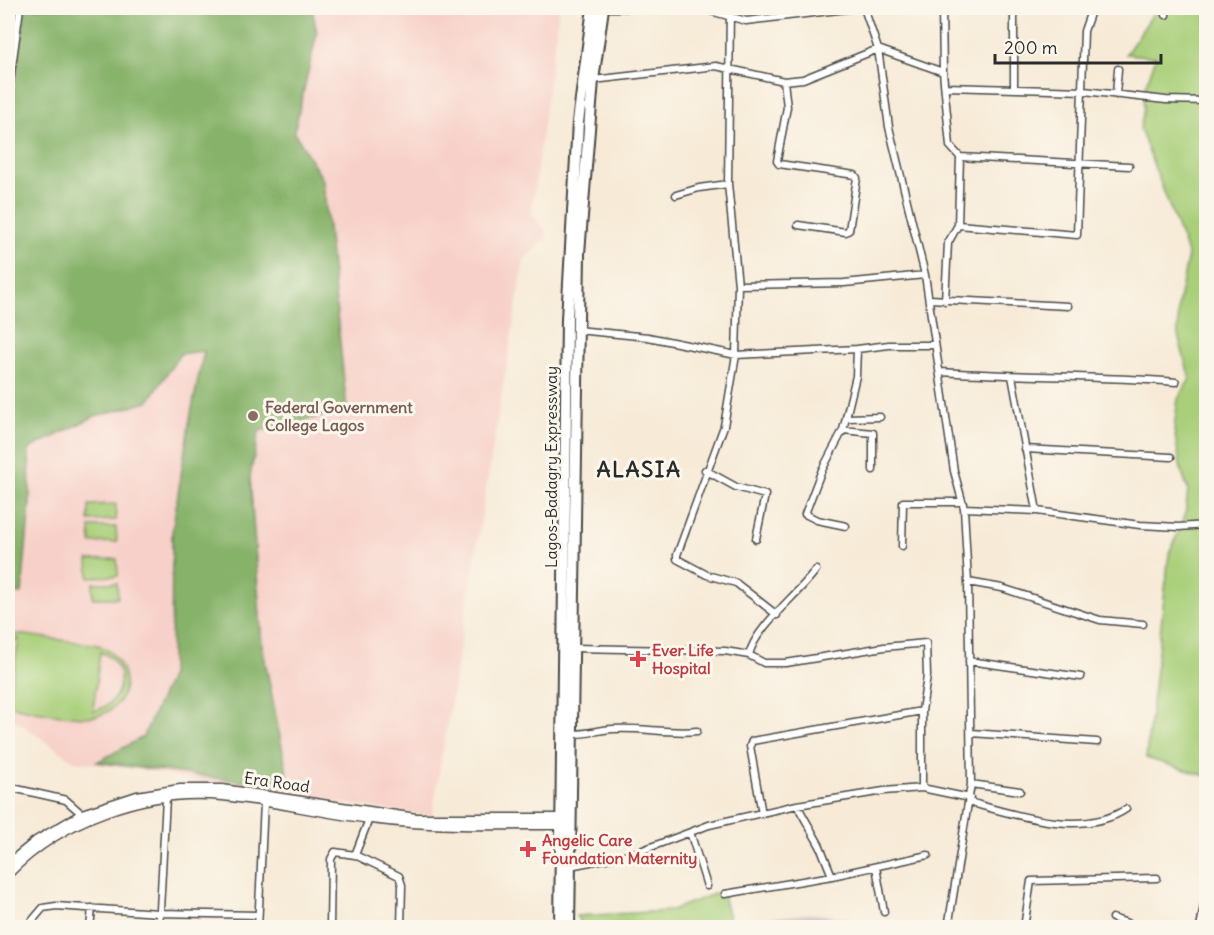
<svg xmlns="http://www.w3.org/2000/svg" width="1214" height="935" viewBox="0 0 1214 935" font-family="Delius,sans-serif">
<rect width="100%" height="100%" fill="#fbf7ec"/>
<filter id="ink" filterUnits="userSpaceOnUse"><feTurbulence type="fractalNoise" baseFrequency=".0167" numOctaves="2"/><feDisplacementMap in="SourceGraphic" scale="12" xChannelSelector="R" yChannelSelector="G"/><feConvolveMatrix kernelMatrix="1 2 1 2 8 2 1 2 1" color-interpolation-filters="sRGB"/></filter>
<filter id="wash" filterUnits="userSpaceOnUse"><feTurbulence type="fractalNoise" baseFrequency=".008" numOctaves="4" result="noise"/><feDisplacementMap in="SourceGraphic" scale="24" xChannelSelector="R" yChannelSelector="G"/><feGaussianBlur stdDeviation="1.35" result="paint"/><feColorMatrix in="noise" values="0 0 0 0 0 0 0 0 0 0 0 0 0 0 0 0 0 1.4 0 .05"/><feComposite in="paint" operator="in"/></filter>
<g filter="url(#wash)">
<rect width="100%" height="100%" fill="#f7ebd8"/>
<path fill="#f7d1c9" d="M26,8H559L531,213L546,231V238L524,260L432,816L213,785L150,771L74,761L8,715V133Z"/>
<path fill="#d2bfc1" d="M809,914L833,916L881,927L656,928Z"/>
<path fill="#a9cf79" stroke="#6a7d52" stroke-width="1.5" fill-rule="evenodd" d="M1157,8H1206V776L1146,758L1169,554L1185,516L1188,490L1181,470L1174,429L1178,399L1190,379L1178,335V306L1188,255L1140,129L1144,109V91L1156,57L1126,54Z
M116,504V520L89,521V505Z
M90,527H116L117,542L91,543Z
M117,559L118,576L89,577L88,560Z
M93,583H117L118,598H93Z
M18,634L98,645C131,659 136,702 100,715C84,721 24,710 8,704L19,639L8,642V637ZM100,652C131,663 125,705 93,711Z
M722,891L730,922L656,927L585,928L576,916L669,911Z"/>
<path fill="#86b269" stroke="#586e4a" stroke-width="1.5" d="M26,8H312L317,33L294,132L323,180L347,410L259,431L250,476L262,645L290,788L97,762L143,737L171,675L172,532L190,418L204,351L180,354L148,402L95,416L29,449L30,503L22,593L8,595V133Z"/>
</g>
<g filter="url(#ink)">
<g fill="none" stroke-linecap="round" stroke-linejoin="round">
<g stroke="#4a4845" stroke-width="9">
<path id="street" d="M602,8H627
M700,8L746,21L855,8
M730,8L728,184L738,285L736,355L724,426L677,555V559L707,575L736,583L777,615
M864,8L878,49L889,127L925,275L954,471L964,508L968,582L971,784L948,928
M942,8L943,72L950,146L960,157L958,225L948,243L945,301
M1165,8L1166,15
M593,80L716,66L784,81L803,79L878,49L943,72
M784,81L787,107L777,161L779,164L855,175L857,178L849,230L846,232L798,225
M946,87L1084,91L1166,100L1206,101
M1014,88V8
M1116,95L1118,69
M8,96L20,8
M960,157L1129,166
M676,195L699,188L728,184
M958,225L1077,235L1084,31L1092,8
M738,285L844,283L925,275
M929,299L1068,306
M577,330L648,337L736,355L857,349L889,345H935
M941,372C1020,377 1098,376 1176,382
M1012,376L1037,511
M847,418L880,417
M843,430L873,433V470
M1025,449L1171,457
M705,470L736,487L765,495L756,539
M964,508L1037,511L1140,525L1179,527L1206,525
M846,526L817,520L805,514L821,472L843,430L856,376L857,349
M902,546L903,502H962
M968,582L1002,588L1100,620L1143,624
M574,648L725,651L749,655L764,663H786L884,647L926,643L927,676L922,711V788
M749,655C756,626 797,596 816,570
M969,661L1081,677
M971,733L1097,742
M572,734C590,734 597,730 613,729C641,727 669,734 697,731
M971,784L1020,791
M8,787L66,800L82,814
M969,802C1015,815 1083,838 1126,809
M797,805L820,846L832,876
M762,814L750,746L752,741L922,711
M690,832L707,886
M355,855L369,819
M570,866L635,853L709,825L797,805L884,791L922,788L970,798
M876,867L884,912
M725,894L832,876L928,855
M1112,918L1143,928
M26,928L43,908L56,906L159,913L258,915
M90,928L92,908
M159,928L166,798
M258,928L264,803
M330,928L331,859L335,852L355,855L399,876L402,885L401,928
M1024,928L1031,881L1157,878
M1200,928L1206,894"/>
</g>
<g stroke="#4a4845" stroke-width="11">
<path id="secondary" d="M8,864L36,841L82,814L137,796L180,789H222L416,818H561
M8,874C61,819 146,788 223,796C272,801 321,813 371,819C434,827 497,825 561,825"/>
</g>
<g stroke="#4a4845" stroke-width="14">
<path id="highway" d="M560,928L567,319L578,122L593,8
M569,928L579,253L593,80L603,8"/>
</g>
<use href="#street" stroke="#fff" stroke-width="6"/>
<use href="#secondary" stroke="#fff" stroke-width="8"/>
<use href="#highway" stroke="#fff" stroke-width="10"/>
</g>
</g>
<circle fill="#8d6e63" stroke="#fbf7ec" stroke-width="2" cx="253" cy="416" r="6"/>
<g fill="#e0444e" stroke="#fbf7ec" stroke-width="2">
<path d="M635 650h6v6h6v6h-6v6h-6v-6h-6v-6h6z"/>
<path d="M525 840h6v6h6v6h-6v6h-6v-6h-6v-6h6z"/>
</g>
<g text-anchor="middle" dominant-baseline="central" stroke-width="6" stroke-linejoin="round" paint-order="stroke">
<g font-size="16" font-weight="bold" fill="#785e54" stroke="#fbf7ec" text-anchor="start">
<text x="265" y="407">Federal Government<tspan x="265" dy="18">College Lagos</tspan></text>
</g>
<g font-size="16" fill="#2b2b2b" stroke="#fbf7ec">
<text transform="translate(551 467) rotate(-90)">Lagos-Badagry Expressway</text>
<text transform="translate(277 782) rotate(8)">Era Road</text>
</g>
<g font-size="16" font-weight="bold" fill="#be3a42" stroke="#fbf7ec" text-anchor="start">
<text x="652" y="650">Ever Life<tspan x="652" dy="18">Hospital</tspan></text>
<text x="542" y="840">Angelic Care<tspan x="542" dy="18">Foundation Maternity</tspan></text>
</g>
<g font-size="22" font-weight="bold" letter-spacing="1.5" fill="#2b2b2b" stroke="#fbf7ec">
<text x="639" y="469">ALASIA</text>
</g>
</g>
<rect width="1214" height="935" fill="none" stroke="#fbf7ec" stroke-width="30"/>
<path d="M995 54v9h166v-9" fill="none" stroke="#2b2b2b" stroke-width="3"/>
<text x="1004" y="54" font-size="18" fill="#2b2b2b" stroke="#fbf7ec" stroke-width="4.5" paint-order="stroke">200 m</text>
</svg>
